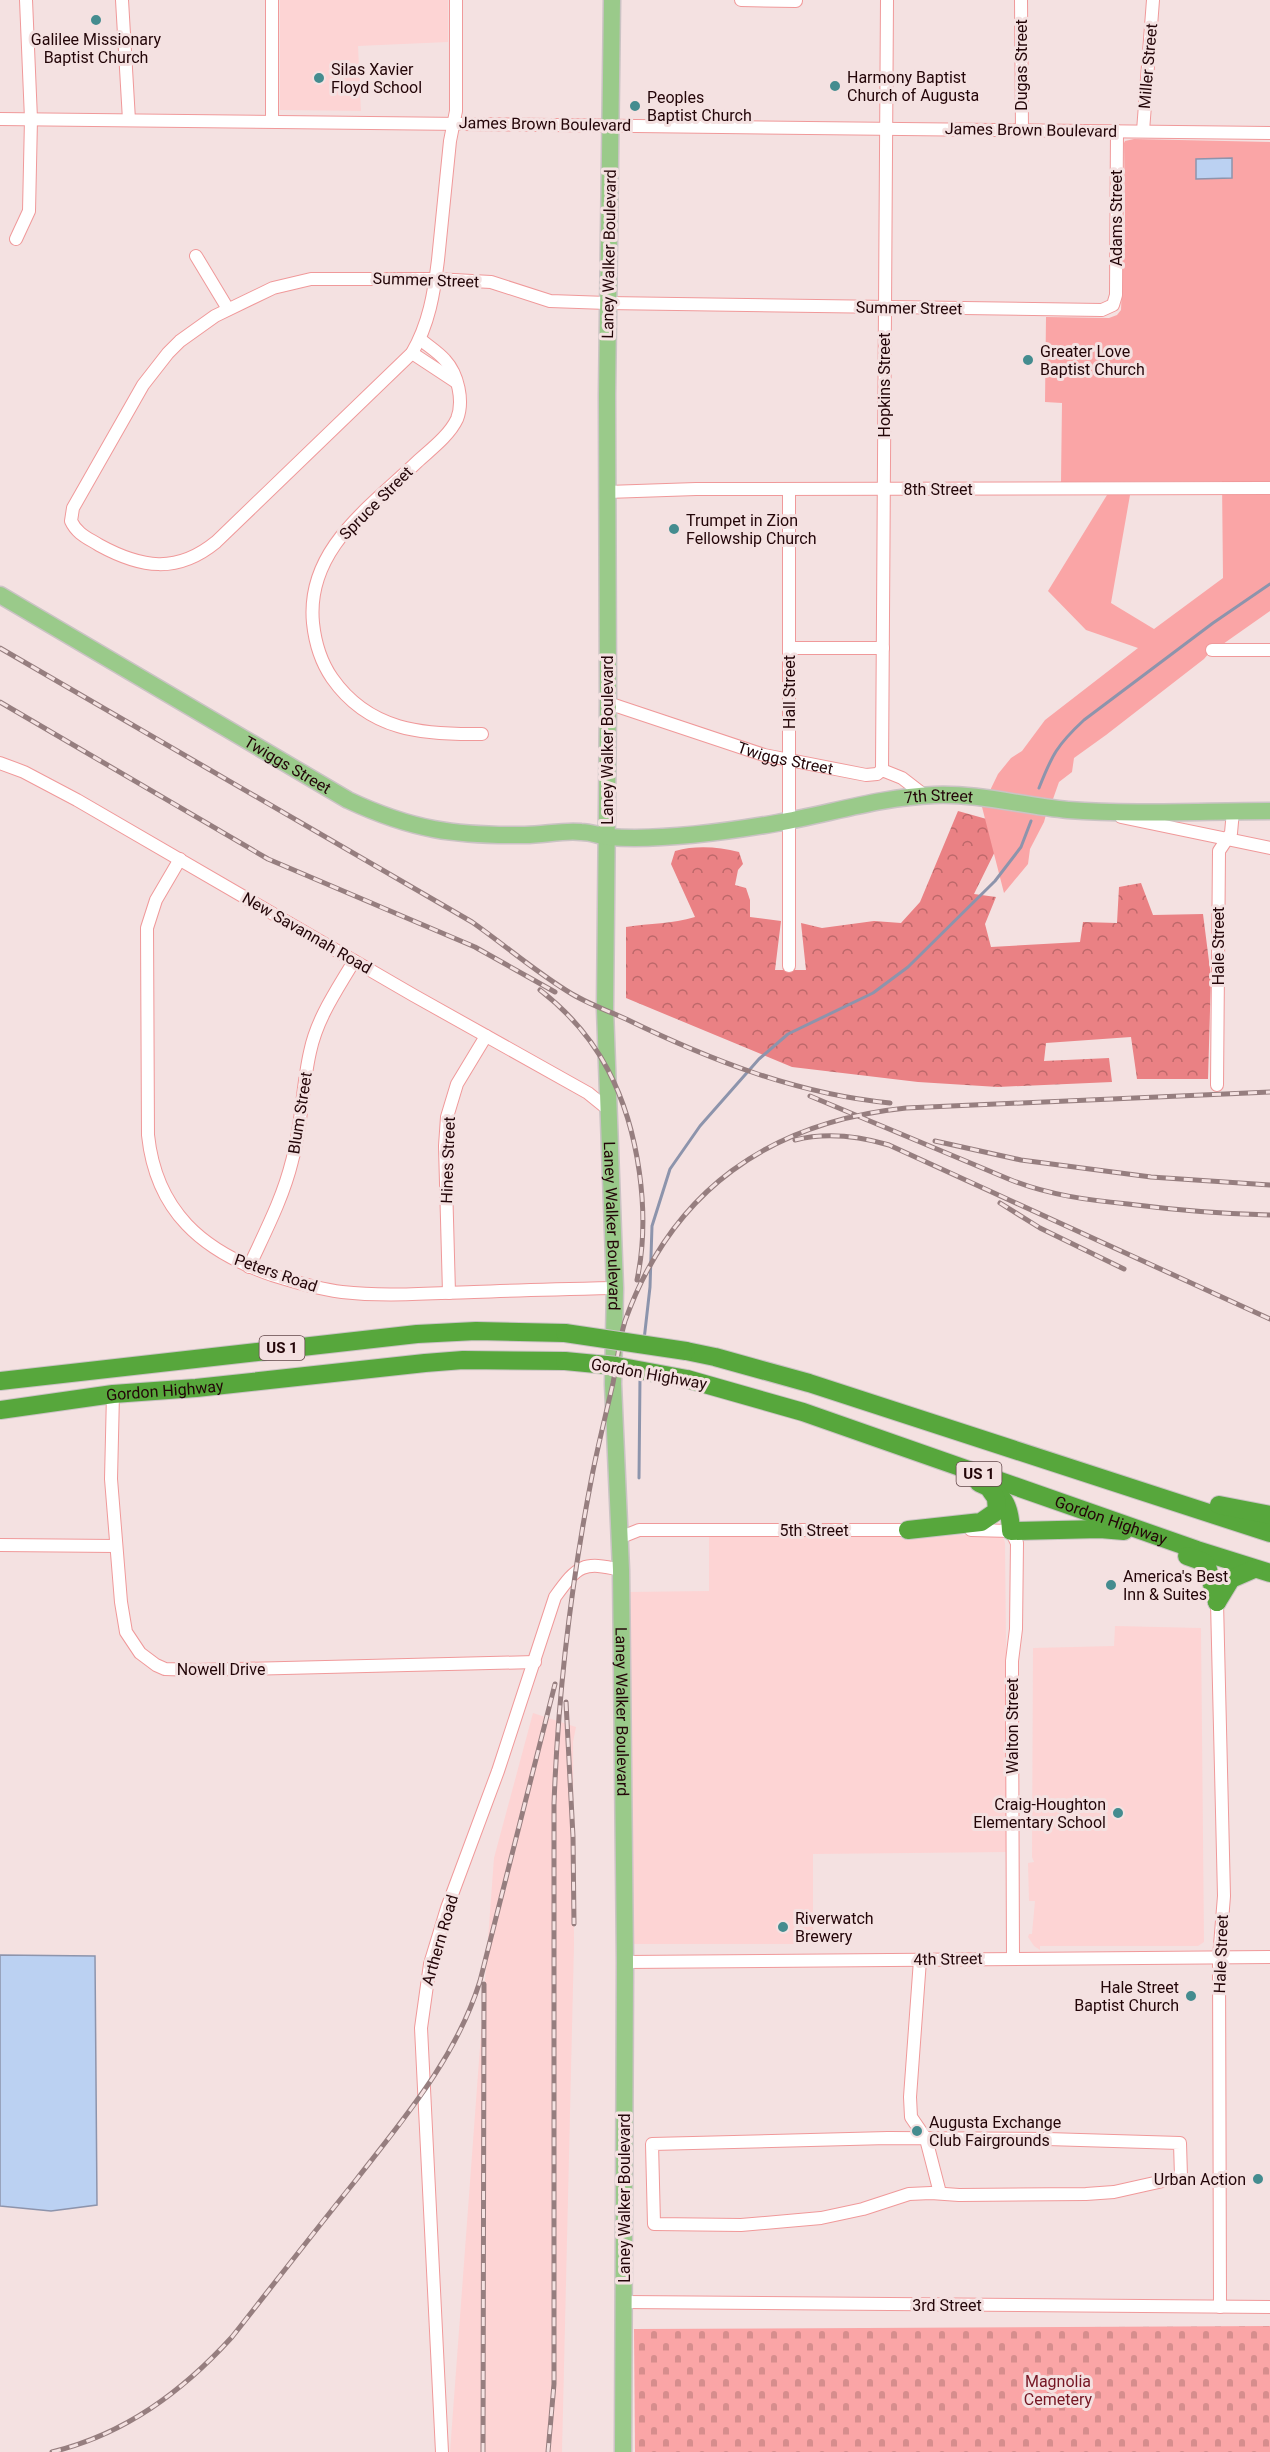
<svg xmlns="http://www.w3.org/2000/svg" width="1270" height="2452" viewBox="0 0 1270 2452" font-family="Roboto,sans-serif">
<defs>
<pattern id="forest-crowns" width="20" height="18" patternUnits="userSpaceOnUse" patternTransform="scale(1.5)"><rect width="20" height="18" fill="#ea8184"/><path d="M2 6a3 3 0 1 1 6 0M12 15a3 3 0 1 1 6 0" fill="none" stroke="#bd686a"/></pattern>
<pattern id="cemetery-stones" width="16" height="16" patternUnits="userSpaceOnUse" patternTransform="scale(1.5)"><rect width="16" height="16" fill="#faa5a6"/><path d="M2 7V4a2 2 0 0 1 4 0v3zM10 15v-3a2 2 0 0 1 4 0v3z" fill="#d68d8d"/></pattern>
</defs>
<rect width="100%" height="100%" fill="#f4e1e1"/>
<path fill="#fdd4d4" d="M280,0H448V42L358,46L361,111L280,110Z
M1000,1535L1004,1539L1005,1543L1008,1852L813,1854V1944H631L629,1592L709,1591V1536Z
M1115,1626L1201,1628L1204,1942L1198,1946H1040V1950L1034,1946L1028,1937L1029,1934H1032L1035,1901H1029L1028,1863L1034,1862L1032,1857L1033,1648L1114,1646Z
M533,1713L576,1727L573,1742L574,1944L562,2452H450L494,1858Z"/>
<path fill="url(#forest-crowns)" d="M958,811L1008,825L974,894L996,897L985,924L991,947L1080,942L1083,922L1117,923L1119,887L1141,883L1153,915L1203,914L1211,977L1208,1079H1137L1131,1037L1046,1043L1044,1061L1109,1058L1112,1082L998,1087L918,1082L792,1067L626,998V927C650,923 672,924 695,917L671,864L675,851C697,845 718,847 739,852L743,864L738,870L735,885L746,888L750,900V917L781,921L775,970H806L801,923L822,928L874,921L901,923L920,902Z"/>
<path fill="url(#cemetery-stones)" d="M1270,2326V2452H635L634,2329Z"/>
<path fill="#faa5a6" d="M1134,139L1270,142V611L1223,644L1215,646L1204,659L1106,735L1074,758L1072,772L1059,782L1053,799L1050,800L1044,822L1030,849L1028,864L1004,893L982,807L998,774L1011,758L1022,751L1045,720L1138,648L1086,630L1048,591L1107,495H1130L1111,603L1154,629L1223,578L1222,481L1061,482L1062,403L1045,402L1046,317L1109,318L1117,315L1121,310L1125,215L1124,143L1125,141Z"/>
<path fill="#bbd1f2" stroke="#8d94ac" stroke-width="1.5" d="M1232,158V178L1196,179V159Z
M0,1955L95,1956L97,2205L51,2211L0,2206Z"/>
<g fill="none" stroke-linecap="round" stroke-linejoin="round">
<path stroke="#8d94ac" stroke-width="3" d="M1039,788C1052,755 1057,745 1084,720L1213,623L1270,584
M644,1340L650,1287L652,1226L670,1169L700,1126L759,1059L788,1034L873,993L908,967L995,881L1021,847L1031,821
M639,1478L640,1376"/>
<g stroke="#f0999a" stroke-width="14">
<g id="minor">
<path d="M122,0L129,120"/>
<path d="M272,0V121"/>
<path d="M456,0V111L450,141L438,260C434,293 429,324 412,353L216,542C177,574 141,568 99,545C88,538 77,534 71,521L73,508L143,385L168,353L180,341L215,316L273,288L311,279H435L491,282L550,301L607,303L1102,310L1113,305L1116,295L1117,131"/>
<path d="M741,0L796,1"/>
<path d="M1021,0L1022,130"/>
<path d="M0,119L1270,133"/>
<path d="M1143,131L1153,0"/>
<path d="M16,239L29,211L31,119L26,0"/>
<path d="M196,256L228,309"/>
<path d="M420,339C428,346 438,352 445,360C458,374 464,401 457,419C449,436 430,450 417,462C369,508 306,550 313,623C315,642 321,662 332,678C369,731 423,735 482,734"/>
<path d="M412,353L456,382"/>
<path d="M607,492L696,489L1270,488"/>
<path d="M789,648H883"/>
<path d="M1212,650H1270"/>
<path id="s1" d="M608,703L764,755L866,775L877,774L882,770L902,778L924,795"/>
<path d="M0,763L24,772L77,800L413,995L588,1093L609,1110"/>
<path d="M882,770L887,0"/>
<path d="M1121,817L1270,848"/>
<path d="M180,859L156,900L147,928L148,1135C156,1211 202,1251 272,1275C295,1282 318,1289 342,1292C386,1297 430,1293 474,1292C521,1290 568,1289 615,1288"/>
<path d="M789,966V490"/>
<path d="M1217,1085L1219,851L1231,833L1233,811"/>
<path d="M249,1267C265,1232 283,1198 292,1161C302,1125 302,1087 310,1052C317,1018 337,990 354,961"/>
<path d="M449,1293L445,1146L447,1117L457,1084L486,1036"/>
<path d="M113,1394L111,1479L121,1602L126,1632L140,1653L156,1665L165,1669L196,1670L535,1662"/>
<path d="M971,1530L1011,1531L1017,1543L1016,1629L1012,1661V1697L1013,1959"/>
<path d="M619,1538L639,1530H914"/>
<path d="M0,1545L116,1546"/>
<path d="M1217,1602L1224,1896L1219,1958L1220,2307"/>
<path d="M920,1960L910,2097L911,2117L926,2139L940,2193"/>
<path d="M625,1962L1270,1957"/>
<path d="M888,2138L1047,2139L1180,2143L1181,2177L1114,2192L1086,2194L959,2195L931,2193L909,2194L863,2209L821,2218L741,2225L654,2224L652,2144Z"/>
<path d="M624,2302L1270,2307"/>
<path d="M442,2452L421,2028L430,1964L447,1908L498,1771L555,1597C578,1565 583,1561 621,1570"/>
</g>
</g>
<g stroke="#cac3c4" stroke-width="19">
<g id="major">
<path id="s2" d="M612,0L607,395L608,703L605,1009L615,1288L613,1384L621,1570L625,1962L623,2452"/>
<path id="s3" d="M0,595L348,800C412,830 455,836 525,835C544,835 563,830 581,832C591,832 600,836 609,837C662,841 725,832 777,823C829,814 881,797 934,795C979,793 1023,806 1068,810C1135,815 1203,811 1270,811"/>
</g>
</g>
<g stroke="#cac3c4" stroke-width="20">
<g id="highway">
<path d="M686,1351L715,1357L809,1383L1270,1533"/>
<path id="s4" d="M687,1379L803,1412L1197,1550L1270,1573"/>
<path d="M0,1381L417,1334L476,1331L565,1333"/>
<path id="s5" d="M0,1410L113,1394L196,1388L425,1363L463,1360L565,1361"/>
<path d="M979,1483C1004,1493 1010,1505 1011,1531L1100,1529L1124,1531"/>
<path d="M1219,1505L1270,1515"/>
<path d="M908,1530L981,1522L997,1511L996,1498L991,1491"/>
<path d="M1187,1556L1204,1562L1207,1566L1217,1602"/>
<path d="M1217,1602L1231,1579L1254,1569"/>
</g>
</g>
<use href="#minor" stroke="#fff" stroke-width="12"/>
<use href="#major" stroke="#9aca8a" stroke-width="16"/>
<use href="#highway" stroke="#57a73c" stroke-width="18"/>
<g stroke="#967e7f" stroke-width="5">
<path id="rail" d="M0,648L472,922C506,946 537,973 572,994C589,1004 608,1011 626,1019C710,1060 797,1094 890,1103
M0,702L268,859L475,947L555,992
M540,990C567,1011 592,1039 608,1070C639,1129 651,1214 637,1280
M810,1096L1011,1180C1049,1195 1087,1200 1128,1204C1175,1210 1223,1214 1270,1215
M795,1140C827,1132 858,1136 889,1145L1270,1319
M935,1141L1021,1160L1151,1177L1270,1185
M1000,1203L1040,1228L1124,1269
M566,1702L573,1837L574,1924
M52,2452C125,2434 182,2392 232,2337C273,2285 314,2232 356,2180C405,2117 456,2058 480,1981L555,1684
M483,2452L484,1984
M548,2452L554,2384V1804C558,1694 571,1584 592,1476C598,1445 606,1414 613,1383C617,1363 619,1341 625,1321C672,1190 770,1122 906,1108L1270,1092"/>
</g>
<use href="#rail" stroke="#f4e1e1" stroke-width="3" stroke-dasharray="9" stroke-linecap="butt"/>
<g stroke="#cac3c4" stroke-width="20" stroke-linecap="butt">
<path id="highway-bridge" d="M565,1333L686,1351
M565,1361L617,1366L687,1379"/>
</g>
<use href="#highway-bridge" stroke="#57a73c" stroke-width="18"/>
</g>
<g fill="#448c8f" stroke="#f4e1e1" stroke-width="2">
<circle cx="96" cy="20" r="6"/>
<circle cx="319" cy="78" r="6"/>
<circle cx="835" cy="86" r="6"/>
<circle cx="635" cy="106" r="6"/>
<circle cx="1028" cy="360" r="6"/>
<circle cx="674" cy="529" r="6"/>
<circle cx="1111" cy="1585" r="6"/>
<circle cx="1118" cy="1813" r="6"/>
<circle cx="783" cy="1927" r="6"/>
<circle cx="1191" cy="1996" r="6"/>
<circle cx="917" cy="2131" r="6"/>
<circle cx="1258" cy="2179" r="6"/>
</g>
<g text-anchor="middle" dominant-baseline="central" stroke-width="6" stroke-linejoin="round" paint-order="stroke">
<g fill="#f4e1e1" stroke="#624749" stroke-width="1.5">
<rect x="259.5" y="1336" width="45" height="24" rx="4.5"/>
<rect x="956.5" y="1462" width="45" height="24" rx="4.5"/>
</g>
<g font-size="15" font-weight="bold" fill="#230508">
<text x="282" y="1348">US 1</text>
<text x="979" y="1474">US 1</text>
</g>
<g font-size="16" fill="#230508" stroke="#f4e1e1" text-anchor="start">
<text x="96" y="39" text-anchor="middle">Galilee Missionary<tspan x="96" dy="18">Baptist Church</tspan></text>
<text x="331" y="69">Silas Xavier<tspan x="331" dy="18">Floyd School</tspan></text>
<text x="847" y="77">Harmony Baptist<tspan x="847" dy="18">Church of Augusta</tspan></text>
<text x="647" y="97">Peoples<tspan x="647" dy="18">Baptist Church</tspan></text>
<text x="1040" y="351">Greater Love<tspan x="1040" dy="18">Baptist Church</tspan></text>
<text x="686" y="520">Trumpet in Zion<tspan x="686" dy="18">Fellowship Church</tspan></text>
<text x="1123" y="1576">America's Best<tspan x="1123" dy="18">Inn &amp; Suites</tspan></text>
<text x="1106" y="1804" text-anchor="end">Craig-Houghton<tspan x="1106" dy="18">Elementary School</tspan></text>
<text x="795" y="1918">Riverwatch<tspan x="795" dy="18">Brewery</tspan></text>
<text x="1179" y="1987" text-anchor="end">Hale Street<tspan x="1179" dy="18">Baptist Church</tspan></text>
<text x="929" y="2122">Augusta Exchange<tspan x="929" dy="18">Club Fairgrounds</tspan></text>
<text x="1246" y="2179" text-anchor="end">Urban Action</text>
</g>
<g font-size="16" fill="#230508" stroke="#f4e1e1">
<text transform="translate(1021 65) rotate(-90)">Dugas Street</text>
<text transform="translate(1148 66) rotate(-85)">Miller Street</text>
<text transform="translate(545 124) rotate(1)">James Brown Boulevard</text>
<text transform="translate(1031 130) rotate(1)">James Brown Boulevard</text>
<text transform="translate(1116 218) rotate(-90)">Adams Street</text>
<text transform="translate(609 254) rotate(-89)">Laney Walker Boulevard</text>
<text transform="translate(426 280) rotate(2)">Summer Street</text>
<text transform="translate(909 308) rotate(1)">Summer Street</text>
<text transform="translate(884 385) rotate(-90)">Hopkins Street</text>
<text x="938" y="489">8th Street</text>
<text transform="translate(376 503) rotate(-45)">Spruce Street</text>
<text transform="translate(789 692) rotate(-90)">Hall Street</text>
<text transform="translate(607 740) rotate(-90)">Laney Walker Boulevard</text>
<text stroke="none"><textPath href="#s1" startOffset="186">Twiggs Street</textPath></text>
<text stroke="none"><textPath href="#s3" startOffset="334">Twiggs Street</textPath></text>
<text stroke="none"><textPath href="#s3" startOffset="1004">7th Street</textPath></text>
<text transform="translate(307 933) rotate(30)">New Savannah Road</text>
<text transform="translate(1218 946) rotate(-90)">Hale Street</text>
<text transform="translate(300 1113) rotate(-81)">Blum Street</text>
<text transform="translate(448 1160) rotate(-88)">Hines Street</text>
<text stroke="none"><textPath href="#s2" startOffset="1226">Laney Walker Boulevard</textPath></text>
<text transform="translate(276 1273) rotate(19)">Peters Road</text>
<text transform="translate(649 1374) rotate(10)">Gordon Highway</text>
<text stroke="none"><textPath href="#s5" startOffset="166">Gordon Highway</textPath></text>
<text stroke="none"><textPath href="#s4" startOffset="447">Gordon Highway</textPath></text>
<text x="814" y="1530">5th Street</text>
<text x="221" y="1669">Nowell Drive</text>
<text stroke="none"><textPath href="#s2" startOffset="1712">Laney Walker Boulevard</textPath></text>
<text transform="translate(1012 1726) rotate(-90)">Walton Street</text>
<text transform="translate(440 1940) rotate(-74)">Arthern Road</text>
<text transform="translate(1221 1954) rotate(-88)">Hale Street</text>
<text transform="translate(948 1959) rotate(-1)">4th Street</text>
<text transform="translate(624 2198) rotate(-90)">Laney Walker Boulevard</text>
<text x="947" y="2305">3rd Street</text>
</g>
<g font-size="16" fill="#751624" stroke="#f4e1e1">
<text x="1058" y="2381">Magnolia<tspan x="1058" dy="18">Cemetery</tspan></text>
</g>
</g>
</svg>
